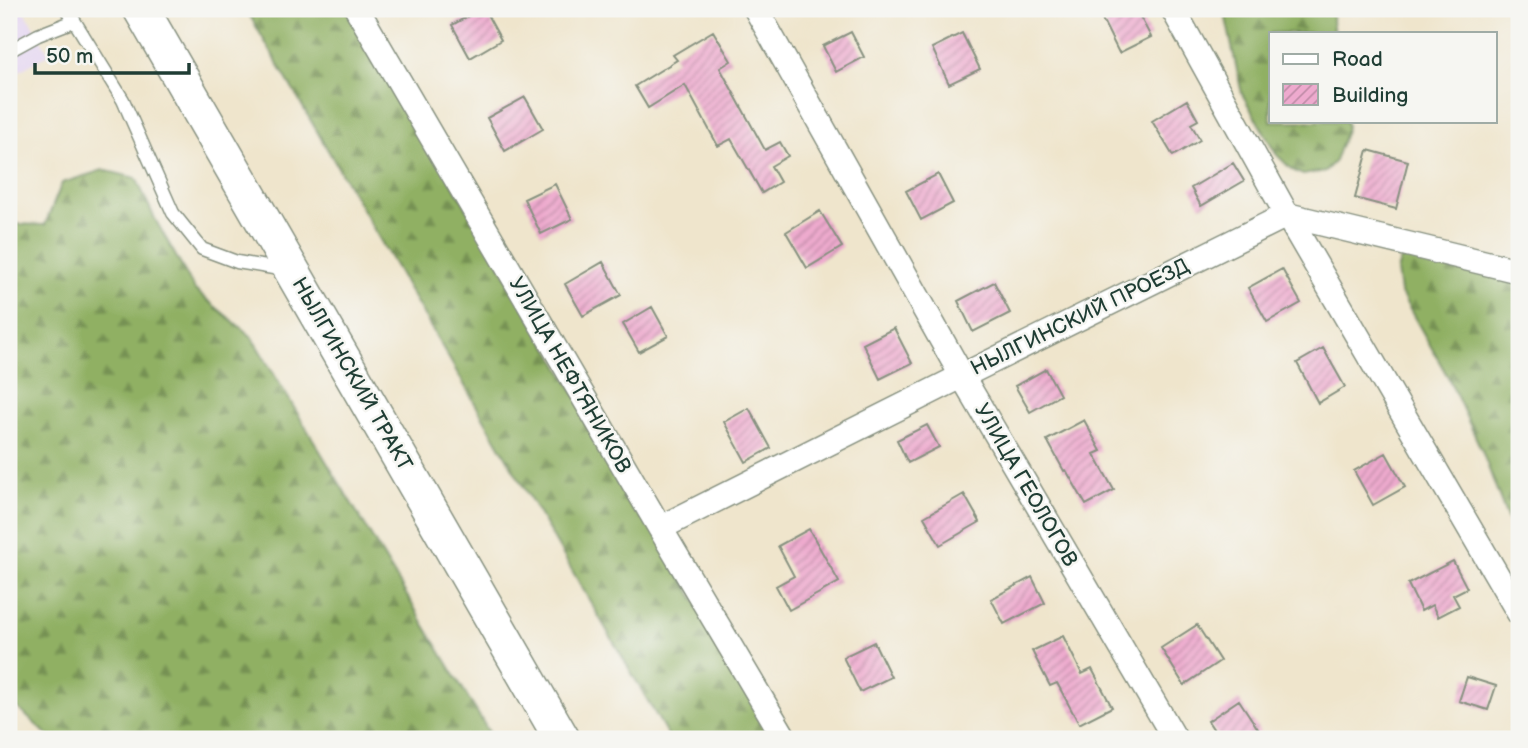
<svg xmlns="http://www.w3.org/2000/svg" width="1528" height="748" viewBox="0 0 1528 748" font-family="'Balsamiq Sans',sans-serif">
<defs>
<pattern id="forest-firs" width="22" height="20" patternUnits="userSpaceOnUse" patternTransform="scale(1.75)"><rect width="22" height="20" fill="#90b063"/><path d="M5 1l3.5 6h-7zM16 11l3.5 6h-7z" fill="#759052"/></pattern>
<pattern id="building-hatch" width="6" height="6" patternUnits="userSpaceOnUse" patternTransform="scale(1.75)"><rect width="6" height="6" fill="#eeaace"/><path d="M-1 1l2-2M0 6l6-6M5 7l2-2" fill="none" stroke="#c08ca8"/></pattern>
</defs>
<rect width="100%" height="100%" fill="#f6f6f2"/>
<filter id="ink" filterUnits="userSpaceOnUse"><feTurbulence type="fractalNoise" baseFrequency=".0143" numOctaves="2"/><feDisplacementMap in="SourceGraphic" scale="14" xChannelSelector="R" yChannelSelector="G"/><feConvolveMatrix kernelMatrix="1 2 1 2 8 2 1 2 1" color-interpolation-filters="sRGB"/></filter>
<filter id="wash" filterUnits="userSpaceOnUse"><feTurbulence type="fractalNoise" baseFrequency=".00686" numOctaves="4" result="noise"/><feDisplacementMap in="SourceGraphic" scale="28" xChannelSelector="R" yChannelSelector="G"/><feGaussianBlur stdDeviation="1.57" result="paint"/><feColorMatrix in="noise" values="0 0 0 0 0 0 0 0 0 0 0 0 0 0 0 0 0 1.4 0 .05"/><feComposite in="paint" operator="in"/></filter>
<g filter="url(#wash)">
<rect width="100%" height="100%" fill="#efe5cc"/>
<path fill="#e3d3f2" d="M9,9H23L49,54L9,77Z"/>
<path fill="url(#forest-firs)" stroke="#58764c" stroke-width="2" d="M246,9H351L776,739H670Z
M1224,9H1333L1332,21L1334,33H1271V121H1346L1347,127L1335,161L1325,171L1303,175L1292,170L1276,154L1242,94Z
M103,170L136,178L155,219L195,290L251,336L493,739H52L12,703L9,695V224L45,225L62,183Z
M1416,247L1519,263V549L1482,451L1448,377L1400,292L1397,271L1400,261Z"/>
<g id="blocks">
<path fill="url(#building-hatch)" d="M481,9H484L501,40L470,58L452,25Z
M1118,9H1136L1151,37L1119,53L1101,17Z
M713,31L731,61L720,68L765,150L780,142L788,156L771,166L780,182L762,193L731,139L718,146L685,85L648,108L635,86L677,60L673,55Z
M851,32L864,57L836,72L823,46Z
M962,33L980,69L949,84L932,48Z
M525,97L543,129L505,151L487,118Z
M1187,100L1198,120L1191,124L1200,140L1173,156L1152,121Z
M1368,150L1408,161L1396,209L1355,198Z
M1233,163L1244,181L1201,206L1191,188Z
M938,174L953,203L921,220L906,191Z
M555,184L572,219L541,234L524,199Z
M820,211L842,247L807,268L786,232Z
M603,262L621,295L583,316L565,284Z
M1282,269L1301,303L1267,322L1248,288Z
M994,282L1010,313L973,332L958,301Z
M652,307L668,336L639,352L623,324Z
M894,328L912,363L880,379L863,344Z
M1323,348L1345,387L1318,403L1297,363Z
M1046,369L1060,395L1030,412L1015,386Z
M749,408L771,448L746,462L724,422Z
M1084,420L1101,451L1094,454L1114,490L1086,505L1066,470L1064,471L1047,440Z
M927,425L939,447L908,463L897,440Z
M1386,453L1405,487L1373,505L1354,471Z
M964,494L980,522L940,545L924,517Z
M809,529L839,582L789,610L776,586L794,576L778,546Z
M1453,561L1467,588L1453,595L1459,606L1438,617L1432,605L1421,611L1408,584Z
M1032,577L1045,603L1004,624L991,599Z
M1197,625L1220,661L1184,685L1161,648Z
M1063,636L1082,674L1092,669L1112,707L1079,724L1057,683L1050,686L1032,651Z
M874,642L891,677L860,692L843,657Z
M1467,677L1496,686L1488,710L1459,701Z
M1239,700L1260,732L1249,739H1220L1208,721Z"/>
</g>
</g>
<g filter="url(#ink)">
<use href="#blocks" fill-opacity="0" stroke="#879180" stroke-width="2"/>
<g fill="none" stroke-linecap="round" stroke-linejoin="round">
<g stroke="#879180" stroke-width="15">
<path id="lane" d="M67,9L123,100L173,213L202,249L237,262L285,270
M9,51L38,35L74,21"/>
</g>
<g stroke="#879180" stroke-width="27">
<path id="street" d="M357,9L660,528L785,739
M756,9L962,376L1175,739
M1173,9L1287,215L1519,613
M660,528L962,376L1287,215L1519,271"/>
</g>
<g stroke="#879180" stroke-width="38">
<path id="secondary" d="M141,9L562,739"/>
</g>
<use href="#lane" stroke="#fff" stroke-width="12"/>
<use href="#street" stroke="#fff" stroke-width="24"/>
<use href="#secondary" stroke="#fff" stroke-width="35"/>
</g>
</g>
<g text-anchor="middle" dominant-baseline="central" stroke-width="5" stroke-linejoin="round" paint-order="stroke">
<g font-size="21" fill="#1f3d34" stroke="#f6f6f2">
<text transform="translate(1080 317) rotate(-26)">НЫЛГИНСКИЙ ПРОЕЗД</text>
<text transform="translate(352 374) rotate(60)">НЫЛГИНСКИЙ ТРАКТ</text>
<text transform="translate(570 375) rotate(60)">УЛИЦА НЕФТЯНИКОВ</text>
<text transform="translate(1026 485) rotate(60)">УЛИЦА ГЕОЛОГОВ</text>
</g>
</g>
<rect width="1528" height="748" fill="none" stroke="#f6f6f2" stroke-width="35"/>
<rect x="1269" y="32" width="228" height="91" fill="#f6f6f2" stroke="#a0aca6" stroke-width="2"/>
<rect x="1283" y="54" width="35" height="10" fill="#ffffff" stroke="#a0aca6" stroke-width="2"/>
<text x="1332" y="66" font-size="21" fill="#1f3d34">Road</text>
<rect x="1283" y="84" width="35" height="21" fill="url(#building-hatch)" stroke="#a0aca6" stroke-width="2"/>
<text x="1332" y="102" font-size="21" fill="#1f3d34">Building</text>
<path d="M35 63v10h154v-10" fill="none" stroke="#1f3d34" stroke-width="3.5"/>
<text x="46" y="63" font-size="21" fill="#1f3d34" stroke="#f6f6f2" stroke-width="5" paint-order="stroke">50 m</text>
</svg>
